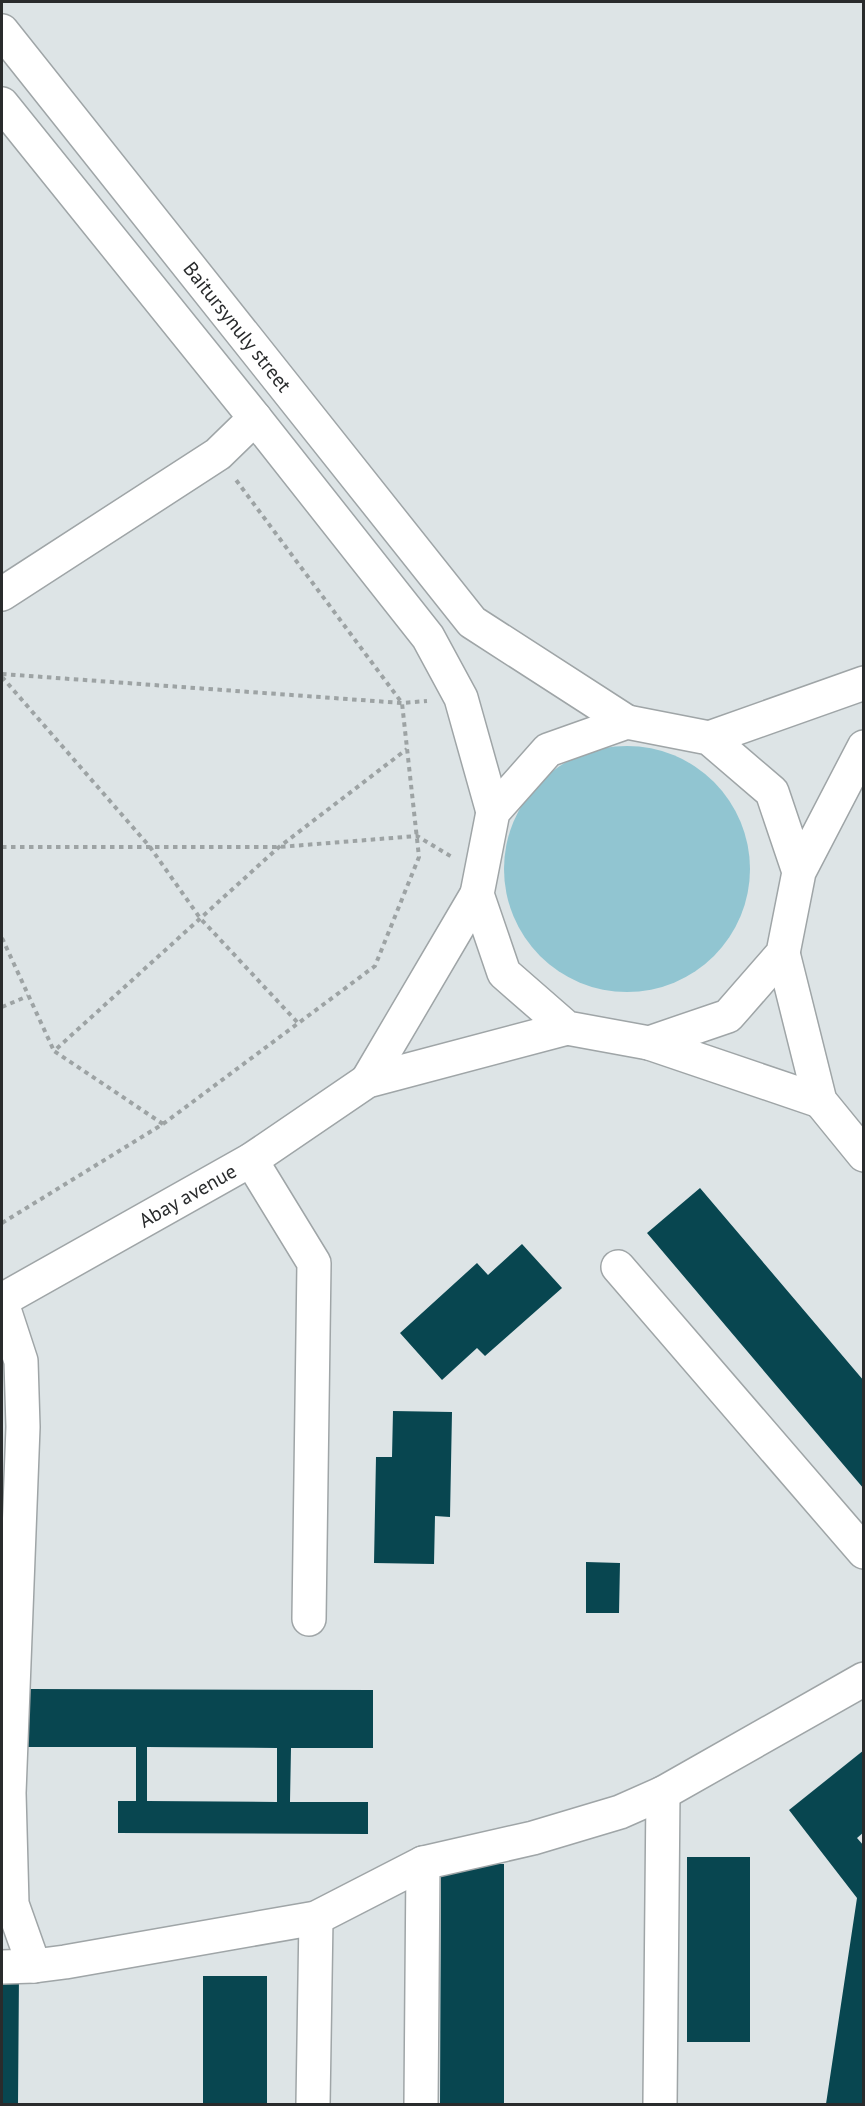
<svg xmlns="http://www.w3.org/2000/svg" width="865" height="2106" viewBox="0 0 865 2106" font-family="'PT Sans',sans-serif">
<rect width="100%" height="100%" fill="#dde4e6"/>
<path fill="#91c5d1" d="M504 869a123 123 0 1 1 246 0a123 123 0 1 1-246 0Z"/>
<path fill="#084650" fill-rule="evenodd" d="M700,1188L864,1381V1489L647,1233Z
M522,1244L562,1288L485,1356L477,1348L442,1380L400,1333L477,1263L488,1275Z
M393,1411L452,1412L450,1517L435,1516L434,1564L374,1563L376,1457H392Z
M586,1562L620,1563L619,1613H586Z
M28,1689L373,1690V1748H291L290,1802H368V1834L118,1833V1801H136V1747H28ZM147,1747L277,1748V1802L147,1801Z
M864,1750V1832L857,1838L864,1846V2085L862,2095L864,2094V2104H826L857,1898L789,1810Z
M687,1857H750V2042H687Z
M441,1863L504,1864V2104H440Z
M2,1973H19L18,2104H2Z
M203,1976H267V2104H203Z"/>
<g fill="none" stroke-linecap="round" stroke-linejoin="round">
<g stroke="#9fa5a7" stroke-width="36">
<g id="minor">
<path id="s1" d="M2,31L472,622L627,722"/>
<path d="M2,104L255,418L428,637L461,698L493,812"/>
<path d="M2,594L218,454L255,418"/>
<path d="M709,738L864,683"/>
<path d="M799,872L772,792L709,738L627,722L548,750L493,812L477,894L504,973L567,1028L649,1043L728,1016L783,953L799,872L864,747"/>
<path d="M783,953L820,1101L864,1155"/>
<path d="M649,1043L820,1101"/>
<path d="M367,1081L477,894"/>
<path d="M251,1160L314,1263L309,1619"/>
<path d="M618,1267L864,1552"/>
<path id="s2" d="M2,1300L251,1160L367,1081L567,1028"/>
<path d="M2,1303L21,1361L23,1427L9,1793L12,1904L34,1966"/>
<path d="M2,1967L34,1966L65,1962L316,1918L423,1863L533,1838L620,1812L663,1793L864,1679"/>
<path d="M313,2104L316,1918"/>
<path d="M421,2104L423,1863"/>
<path d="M660,2104L663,1793"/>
</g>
</g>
<path stroke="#9da3a4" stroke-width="4" stroke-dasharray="4.5 4.5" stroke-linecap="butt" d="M2,674L402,703L427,701
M2,677L150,847L200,918L298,1023
M2,847H279L417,836L452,857
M2,938L54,1051
M2,1007L28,996
M163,1124L54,1051L279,847L407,749
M2,1223L163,1124L375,966L419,857L402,703L236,480"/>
<use href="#minor" stroke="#fff" stroke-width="33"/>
</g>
<g text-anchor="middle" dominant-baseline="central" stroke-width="6" stroke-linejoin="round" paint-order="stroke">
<g font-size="20" fill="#292b2c" stroke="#dde4e6">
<text stroke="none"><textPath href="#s1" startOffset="378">Baitursynuly street</textPath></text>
<text stroke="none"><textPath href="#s2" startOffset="213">Abay avenue</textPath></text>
</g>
</g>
<rect width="865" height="2106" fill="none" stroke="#292b2c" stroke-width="6"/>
</svg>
